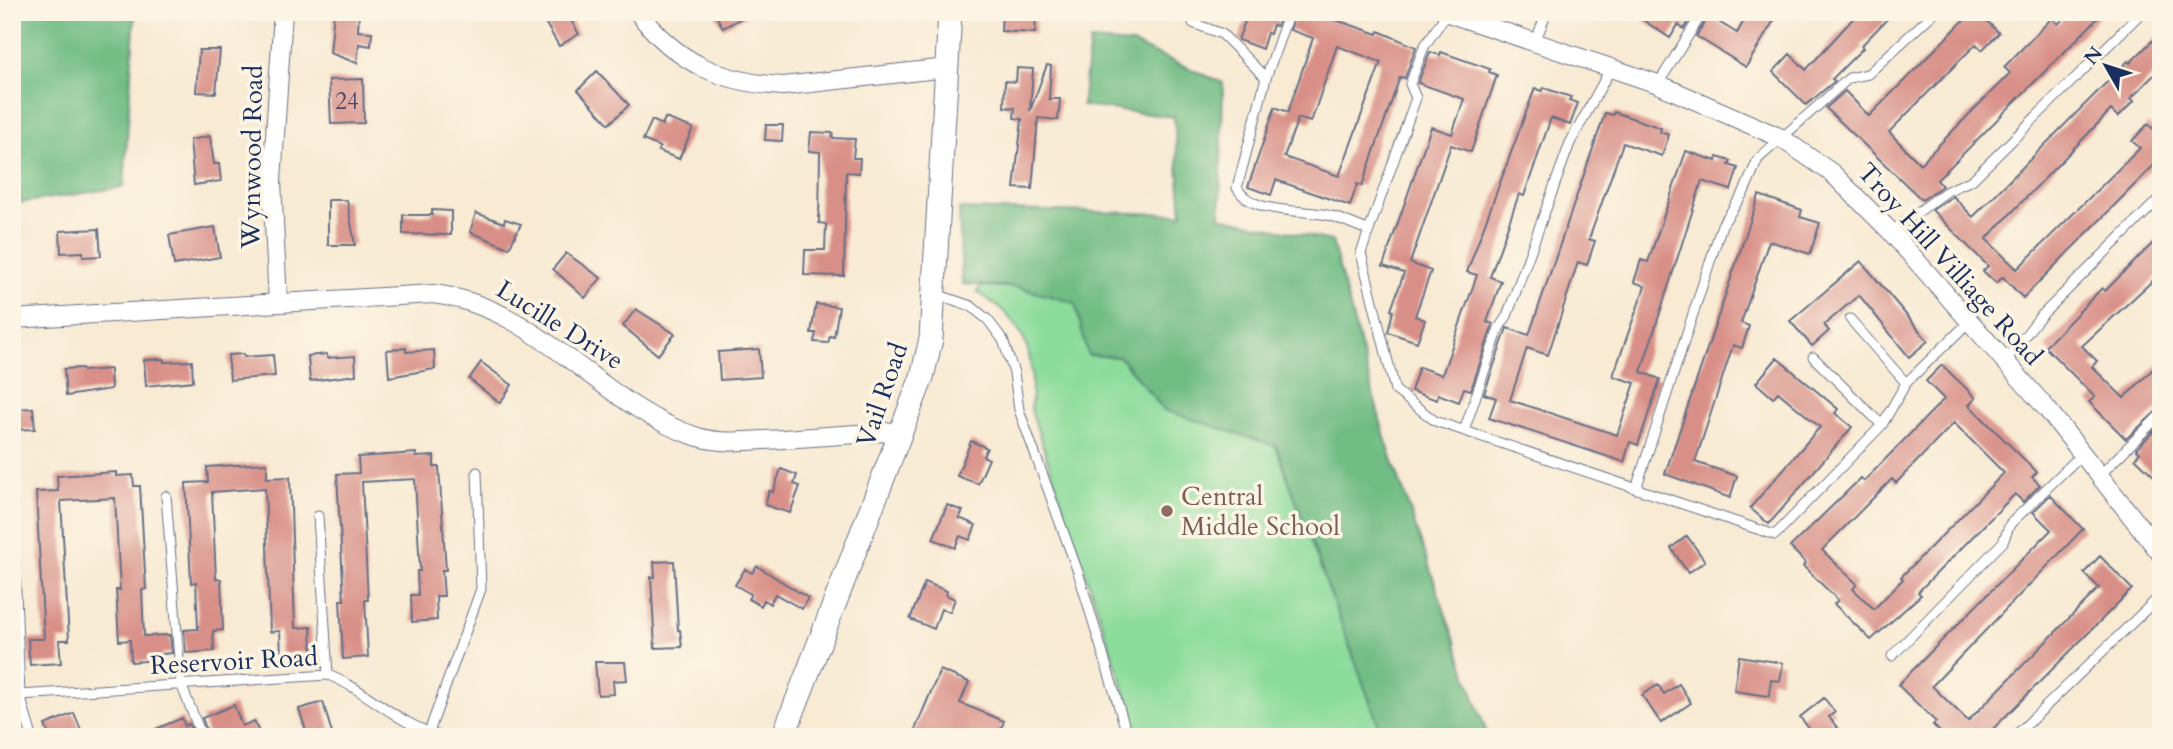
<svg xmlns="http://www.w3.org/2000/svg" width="2173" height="749" viewBox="0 0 2173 749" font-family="Cardo,serif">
<rect width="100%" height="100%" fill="#fcf5e5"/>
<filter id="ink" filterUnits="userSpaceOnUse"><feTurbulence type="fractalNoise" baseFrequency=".0143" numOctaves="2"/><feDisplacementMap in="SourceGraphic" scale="14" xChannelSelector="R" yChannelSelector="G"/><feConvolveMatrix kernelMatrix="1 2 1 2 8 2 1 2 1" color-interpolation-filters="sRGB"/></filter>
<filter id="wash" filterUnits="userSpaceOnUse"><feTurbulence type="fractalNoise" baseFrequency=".00686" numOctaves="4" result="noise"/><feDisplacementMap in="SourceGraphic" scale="28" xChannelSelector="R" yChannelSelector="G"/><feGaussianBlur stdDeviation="1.57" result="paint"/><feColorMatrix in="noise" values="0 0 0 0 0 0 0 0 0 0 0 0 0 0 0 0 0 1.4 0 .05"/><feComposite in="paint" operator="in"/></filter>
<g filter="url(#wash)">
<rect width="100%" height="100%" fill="#f8ead3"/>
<path fill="#8bdc9b" stroke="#53867c" stroke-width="2" d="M980,287H1017L1076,303L1088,355L1120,357L1164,410L1276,446L1383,737H1140L1031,410C1035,352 1028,323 977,292Z"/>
<path fill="#70bc83" stroke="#467670" stroke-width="2" d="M12,12H135L124,187L12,204Z
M1090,41L1133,44L1223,83L1220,217L1332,241L1385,438L1488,737H1383L1276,446L1164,410L1120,357L1088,355L1075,303L1017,287L962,284L959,209L1182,214L1174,117L1082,106Z"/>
<g id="blocks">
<path fill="#d88f87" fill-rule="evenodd" d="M334,12H359L358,31L372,32L371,46L359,44L357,63L330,53Z
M539,12H566L579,34L559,46Z
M714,12H753L723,28Z
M1002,12H1036L1035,33L1001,31Z
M1245,12H1282L1277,26L1273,25L1270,34L1267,33L1262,49L1238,40L1247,16Z
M1296,12H1325L1337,16L1336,20L1378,34L1379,31L1416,47L1405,78L1400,77L1362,186L1357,184L1350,206L1276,180L1271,195L1248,187L1275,107L1288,112L1313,38L1290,30ZM1337,46L1381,62L1339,176L1284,157L1298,118L1311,122Z
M1631,12H1695L1684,29L1678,25L1670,38Z
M1749,12H1779L1746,67L1696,36L1709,16L1737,33Z
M1859,12H1894L1861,46L1863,48L1832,79L1835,81L1806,105L1773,72L1790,54L1806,70Z
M1972,12H1978L1999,33L1982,50L1976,44L1889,132L1920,164L2010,73L2004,67L2052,18L2058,24L2070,12H2104L1937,180L1942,186L1922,200L1826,108L1845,91L1869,116Z
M2161,32V68L2131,98L2134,101L2118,117L2111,110L1986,239L2017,269L2140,148L2132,141L2148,124L2161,136V158L2023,298L2003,277L1996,283L1983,271L1988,266L1932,210L1953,196L1973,217L2128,61L2130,63Z
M199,50H220L216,93L196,92Z
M1430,52L1440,55L1441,52L1490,69L1489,72L1497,75L1471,152L1451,145L1410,263L1431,271L1415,316L1425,320L1417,342L1388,332L1393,311L1391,310L1404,273L1383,266L1431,127L1452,134L1464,99L1418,83Z
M1047,65L1051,66L1049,99H1060L1058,120L1038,118L1032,189L1014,188L1022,119L1014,118L1015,108L1004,107L1005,81L1016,82L1017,68L1033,69L1030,111Z
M597,71L629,105L609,124L578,90Z
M363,79L364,123L331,124L329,80Z
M1535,88L1542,91L1544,88L1571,97L1569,100L1578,103L1570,125L1551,118L1524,196L1519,194L1490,277L1501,281L1487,322L1493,324L1471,390L1464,388L1459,402L1438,394L1437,400L1411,391L1419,367L1442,375L1477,275L1467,272Z
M1614,112L1661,128L1660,132L1669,135L1662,156L1623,143L1589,239L1595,241L1587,265L1578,262L1548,355L1527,348L1510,400L1617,435L1635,383L1613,376L1645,286L1634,282L1641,260L1648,262L1686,151L1716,161L1717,157L1731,161L1729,165L1738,168L1731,190L1702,181L1641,372L1660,379L1638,445L1630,442L1624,462L1489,418L1496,398L1484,394L1507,328L1529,335L1605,113L1613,115Z
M665,118L693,128L679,159L658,151L660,147L643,140L652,120L662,125Z
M766,125H783L782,141L765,140Z
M811,132L833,133L832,138L855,139L853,158H860L859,173L846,172L844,276L804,275L805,250H825L826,224L819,223L820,152L809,151Z
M210,136L214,164H219L221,181L194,185L190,140Z
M1759,195L1802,210L1800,217L1820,223L1810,254L1769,241L1741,323L1749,326L1742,348L1733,345L1695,462L1737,476L1730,498L1665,474Z
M328,200H347L355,245H328Z
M432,210L451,211V235L403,234V215H432Z
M476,213L504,223L505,219L521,224L509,248L470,232Z
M215,227L220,257L174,265L169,235Z
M99,229L101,256L83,257V252L61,253L60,231Z
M2161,235V273L2082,346L2097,361L2092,367L2124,398L2161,361V407L2126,439L2089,402L2095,397L2045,347L2102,288L2105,291Z
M566,253L601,278L585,298L553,269Z
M1861,261L1928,341L1909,357L1859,295L1824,325L1829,331L1812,346L1790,321Z
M816,304L839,307L834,337L830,336L828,343L814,342L816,333H811Z
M636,309L675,334L658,355L623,326Z
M406,348V352L434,350L435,369L389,377L387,350Z
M759,349L761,377L720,380L718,352Z
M243,354L244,357L273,355L275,376L230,380L228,355Z
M327,354V358L355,356L356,375L310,381L308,356Z
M1777,358L1838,409L1835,413L1852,427L1769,524L1750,508L1820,427L1778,392L1773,398L1756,383Z
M164,359V362L192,361L193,381L146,386L144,360Z
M481,362L512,385L500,403L469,379Z
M1942,365L1976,398L1969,405L2037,472L2032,477L2040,485L2023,502L2015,494L1918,592L1921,595L1871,640L1834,604L1838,600L1803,566L1806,563L1790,547L1861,478L1864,481L1944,399L1926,381ZM1954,423L2004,473L1901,577L1903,579L1874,609L1853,589L1857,584L1822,550L1892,479L1896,483Z
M82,368L83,371L110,369L111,389L66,396L64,369Z
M33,408L35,429L12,430V409Z
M2161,424V483L2135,458L2140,453L2136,449Z
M971,441L987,448L983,456L989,459L978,484L957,476Z
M416,453V457L434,456V467H439L446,570H442L444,596H436L437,620L412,622L411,595H418L417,571H420L415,479L362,482L368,600H365L368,657L343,659L340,600H344L337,474L359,473L358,457Z
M267,463V478L290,477L295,628L311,627L312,652L281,654L280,631L270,632L265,488L212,492L216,579H221L223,630L213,631L214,651L186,653L184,630L198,629L196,582L191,583L186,483L208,482L207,467Z
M781,469L797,475L794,484L800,486L790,513L765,505L769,491L773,492Z
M116,472V476L133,475L134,486H140L146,589L142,590L144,636L170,635L172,653L162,654V660L131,662L130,640L119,641L116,590H120L115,498L61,501L69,640H59L61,663L30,665L28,639H44L36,492L58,491L57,476Z
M2050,495L2083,529L1932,686L1968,721L2099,588L2084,573L2100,556L2132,589L1985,737H1945L1933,725L1936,722L1898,685L2051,530L2033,512Z
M947,505L963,511L959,518L976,525L970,540L960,536L955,548L933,539Z
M1687,536L1705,561L1688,573L1671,548Z
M674,561L678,630H680L682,647L655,648L651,577H655L654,562Z
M757,566L808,598L802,609L775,594L770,604L764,600L761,606L748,599L751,594L735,585L745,569L752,573Z
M925,582L947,591L946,595L955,599L950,612L941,609L934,629L910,619Z
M1739,656L1783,663L1780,681L1771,680L1769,696L1734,691Z
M595,662H625L627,680L613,681L614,694L598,695Z
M940,670L969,682L960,703L1004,721L998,737H960L948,732L946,737H925L914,732Z
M1679,684L1691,703L1661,723L1642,695L1658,685L1664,694Z
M1824,698L1835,712L1829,717L1840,731L1833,737H1816L1800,717Z
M323,702L333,737H308L299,709Z
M234,705L242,726L254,721L261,737H209L202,718Z
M74,713L84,737H50L45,725Z
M182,718L185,726L189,724L194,737H137Z"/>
</g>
</g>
<g filter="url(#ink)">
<use href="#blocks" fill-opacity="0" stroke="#687087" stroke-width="2"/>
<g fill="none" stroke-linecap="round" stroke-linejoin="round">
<g stroke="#687087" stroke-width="11">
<path id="service" d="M1289,12L1266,78L1237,188C1254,216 1302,208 1331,216C1344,220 1356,226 1368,230
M1447,13L1424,47L1410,84L1416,98L1361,253L1395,390L1435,421L1775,535L1882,425L1906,383L1969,322
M1193,23L1222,34L1266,78
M1535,42L1547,12
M1658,84L1703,12
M1891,232L1947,191L1972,180L2142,12
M936,294L971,306L988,320L1003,340L1014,373L1019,410L1078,572L1128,737
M1850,319L1906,383
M1813,357L1882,425
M2004,363L2038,319L2161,197
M1464,431L1499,328L1507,316L1570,143L1611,68
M2099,476L2161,414
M12,489L20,695L32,737
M1636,489L1722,225L1744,192L1758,159L1849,78L1868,74L1935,12
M166,496L181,684L202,737
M318,516L328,675
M1892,656L2003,542L2010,524L2081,455
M12,698L20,695L328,675C369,691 398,725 443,737
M429,732L481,589L477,472
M573,737H693
M2014,737L2161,595"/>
</g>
<g stroke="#687087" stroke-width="20">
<path id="minor" d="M638,12C675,62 722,83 783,86L947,68
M1445,12L1658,84L1781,138L1832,173L1891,232L2047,409L2161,554
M278,303L272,181L283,12
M12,319L433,294C542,307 600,407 698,437C725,445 756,440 783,439C822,436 861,434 901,431"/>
</g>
<g stroke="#687087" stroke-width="25">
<path id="tertiary" d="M783,737L922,377L931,339L950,12"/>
</g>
<use href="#service" stroke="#fff" stroke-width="9"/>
<use href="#minor" stroke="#fff" stroke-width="18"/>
<use href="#tertiary" stroke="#fff" stroke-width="23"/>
</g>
</g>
<circle fill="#8d6e63" stroke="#fcf5e5" stroke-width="2.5" cx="1167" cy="511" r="7"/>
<g text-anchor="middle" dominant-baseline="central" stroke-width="7" stroke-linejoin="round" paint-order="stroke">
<g font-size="23" fill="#4a4768">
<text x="347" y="101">24</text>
</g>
<g font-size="26" fill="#1b2f5e" stroke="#fcf5e5">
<text transform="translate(252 157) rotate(-89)">Wynwood Road</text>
<text transform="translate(1950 264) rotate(48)">Troy Hill Villiage Road</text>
<text transform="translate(560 325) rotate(32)">Lucille Drive</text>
<text transform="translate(882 395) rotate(-71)">Vail Road</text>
<text transform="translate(234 661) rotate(-3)">Reservoir Road</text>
</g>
<g font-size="26" fill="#785e54" stroke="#fcf5e5" text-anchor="start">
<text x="1181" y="496">Central<tspan x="1181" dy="30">Middle School</tspan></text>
</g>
</g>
<rect width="2173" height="749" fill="none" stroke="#fcf5e5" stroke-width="42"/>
<g transform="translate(2106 66) rotate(309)" stroke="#fcf5e5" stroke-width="5" paint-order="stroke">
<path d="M0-5L12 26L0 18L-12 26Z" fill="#1b2f5e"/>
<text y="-10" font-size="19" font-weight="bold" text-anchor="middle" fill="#1b2f5e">N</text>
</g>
</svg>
